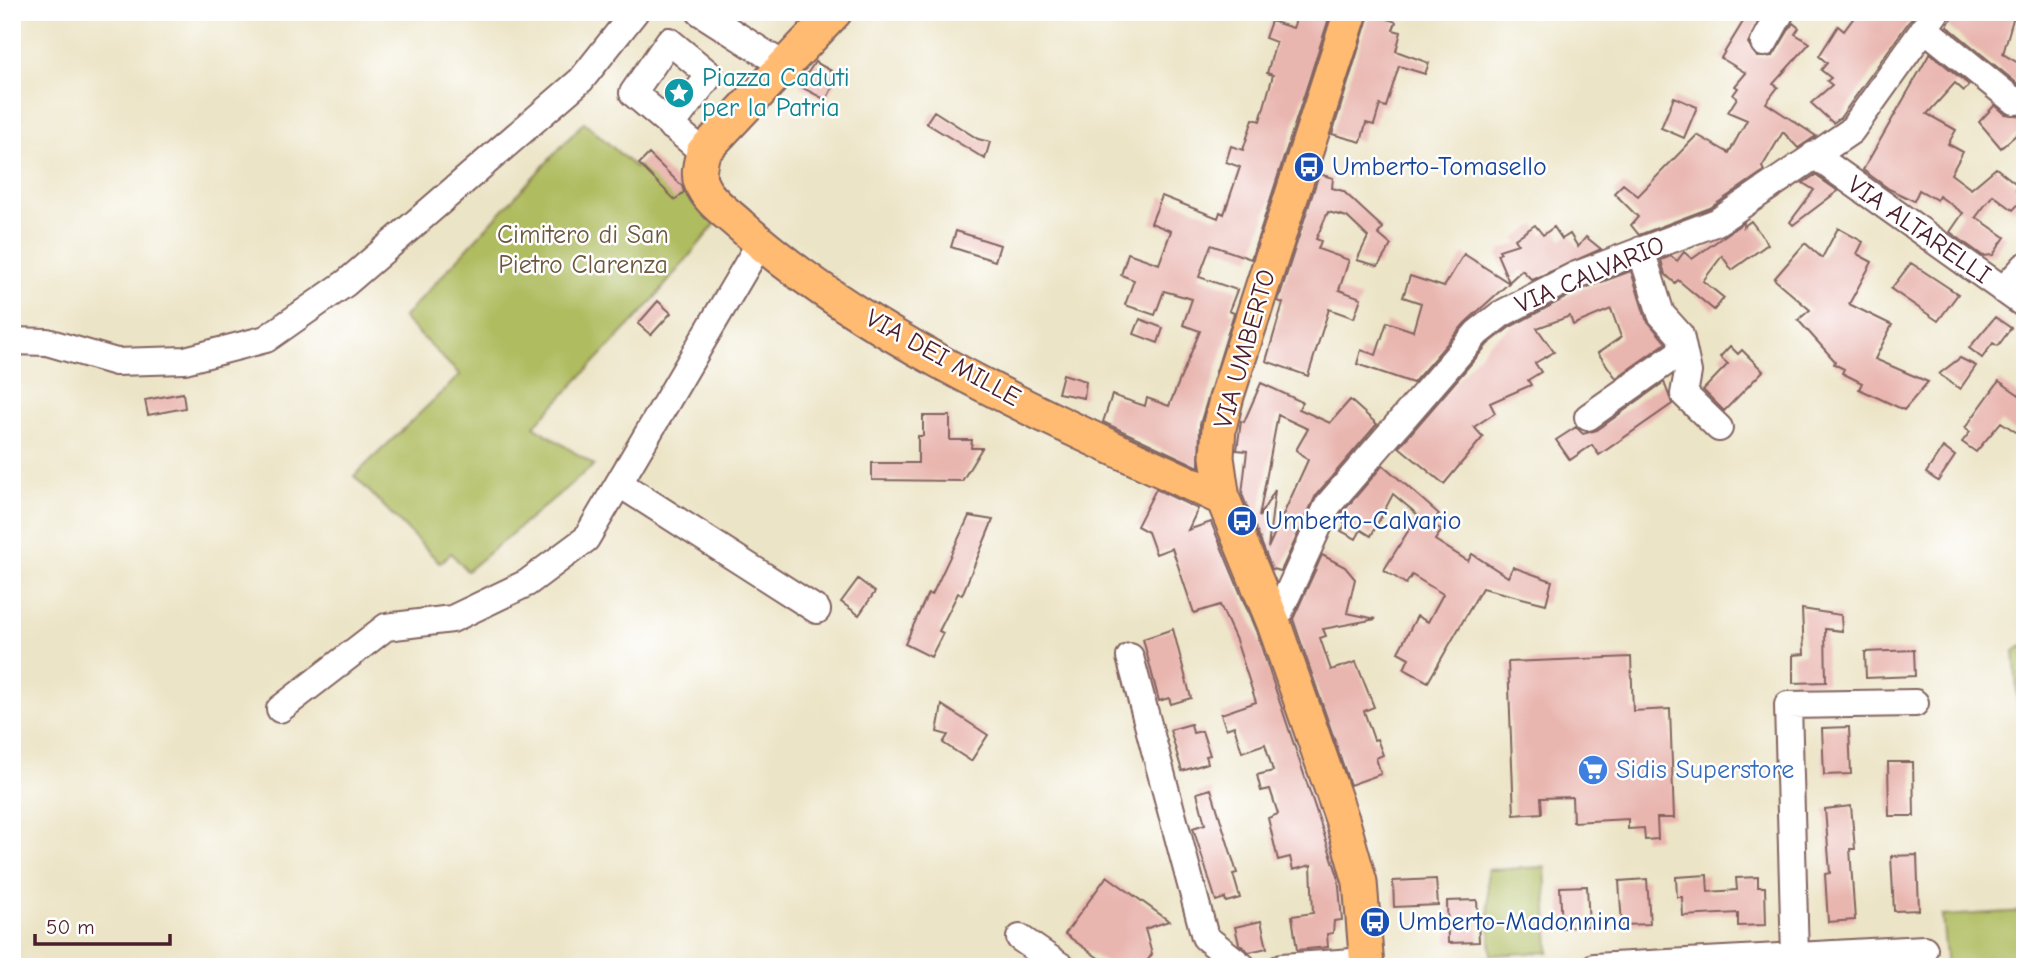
<svg xmlns="http://www.w3.org/2000/svg" width="2037" height="979" viewBox="0 0 2037 979" font-family="'Comic Neue',sans-serif">
<rect width="100%" height="100%" fill="#fff"/>
<filter id="ink" filterUnits="userSpaceOnUse"><feTurbulence type="fractalNoise" baseFrequency=".0143" numOctaves="2"/><feDisplacementMap in="SourceGraphic" scale="14" xChannelSelector="R" yChannelSelector="G"/><feConvolveMatrix kernelMatrix="1 2 1 2 8 2 1 2 1" color-interpolation-filters="sRGB"/></filter>
<filter id="wash" filterUnits="userSpaceOnUse"><feTurbulence type="fractalNoise" baseFrequency=".00686" numOctaves="4" result="noise"/><feDisplacementMap in="SourceGraphic" scale="28" xChannelSelector="R" yChannelSelector="G"/><feGaussianBlur stdDeviation="1.57" result="paint"/><feColorMatrix in="noise" values="0 0 0 0 0 0 0 0 0 0 0 0 0 0 0 0 0 1.4 0 .05"/><feComposite in="paint" operator="in"/></filter>
<g filter="url(#wash)">
<rect width="100%" height="100%" fill="#ece4c6"/>
<path fill="#afbc5f" stroke="#7c6e45" stroke-width="2" d="M584,122L636,168L647,161L717,222L648,306L534,426L594,465L467,571L451,553L440,563L354,476L460,375L403,318Z
M2025,645V797L2014,651Z
M1545,867L1549,952L1491,955L1487,870Z
M2025,911V967H1947L1942,916Z"/>
<g id="blocks">
<path fill="#e9b5af" fill-rule="evenodd" d="M1299,12H1331L1251,259L1211,245L1199,277L1237,290L1229,311L1234,313L1200,424L1199,467L1103,422L1112,395L1145,406L1147,398L1169,406L1200,331L1183,325L1192,299L1164,291L1155,315L1125,305L1134,280L1121,275L1128,253L1159,264L1171,231L1151,223L1162,196L1218,218L1220,212L1224,214L1240,167L1226,162L1231,146L1243,150L1253,119L1260,121L1273,75L1267,73L1276,42L1265,38L1271,21L1293,28Z
M1370,12L1396,22L1393,30L1401,32L1396,51L1429,63L1425,74L1399,66L1386,107L1380,105L1374,125L1366,123L1361,142L1332,134Z
M1749,12H1763L1748,43L1757,57L1773,56L1793,23L1799,28L1795,34L1810,43L1773,84L1778,87L1766,103L1816,136L1798,148L1783,132L1762,167L1764,171L1710,208L1639,235L1631,225L1638,217L1614,193L1623,184L1638,196L1697,135L1729,153L1747,120L1728,112L1737,98L1733,95L1738,88L1735,86L1746,73L1721,58Z
M1858,12H1916L1840,118L1833,123L1811,103L1832,85L1827,81L1831,78L1821,70L1827,63L1819,56L1838,26L1844,31Z
M1955,12H2015L2003,54L2025,67V84L2019,85L1947,26Z
M1930,53L1969,85L1964,91L1955,83L1927,114L1956,130L1948,144L1963,152L1951,174L1971,189L1996,168L2019,186L2016,190L2025,197L2013,210L1993,195L1976,217L2005,237L1993,255L1983,256L1950,232L1963,213L1939,196L1937,200L1919,190L1914,201L1889,189L1863,170Z
M815,62L839,75L826,100L799,86Z
M1674,97L1697,107L1684,138L1661,128Z
M1995,105L2005,114L2025,116V127L2001,148L1979,122Z
M934,111L978,139L990,142L985,159L926,123Z
M649,154L682,186L684,192L675,200L639,164Z
M1319,174L1333,178L1332,188L1343,191L1383,228L1378,234L1391,245L1378,266L1357,260L1368,237L1347,217L1328,212L1316,239L1321,241L1318,249L1349,260L1339,290L1361,298L1354,318L1329,309L1308,376L1266,361L1283,303L1278,301Z
M1815,175L1838,191L1793,225L1790,222L1814,190L1803,183Z
M1751,221L1768,244L1732,270L1722,256L1703,281L1724,298L1714,310L1678,280L1675,283L1665,274L1661,260L1671,256L1677,261L1684,252L1692,259L1744,222L1743,227Z
M1535,225L1543,235L1554,227L1562,239L1570,234L1578,247L1586,237L1601,249L1532,280L1522,270L1509,282L1497,254L1501,253L1499,250L1518,244L1515,239Z
M1838,228L1863,242L1857,254L1872,262L1849,304L1892,325L1875,359L1928,382L1904,410L1859,389L1862,383L1842,373L1844,369L1834,364L1835,361L1798,320L1810,310L1774,279L1805,243L1822,258Z
M956,231L1000,245L995,261L951,247Z
M1464,254L1509,283L1465,323L1413,383L1357,364L1361,350L1376,355L1387,322L1413,331L1421,303L1403,297L1410,276L1444,287Z
M1911,263L1958,294L1938,321L1891,289Z
M1631,271L1646,319L1666,343L1616,378L1598,353L1621,337L1611,309L1573,325L1570,316L1537,328L1554,352L1535,363L1541,372L1528,380L1531,385L1490,403L1495,413L1474,427L1483,437L1444,484L1399,447L1488,344L1510,327L1580,290Z
M658,301L671,313L651,335L638,324Z
M1995,317L2011,328L1998,346L1993,343L1982,358L1969,348Z
M1140,319L1163,328L1158,343L1134,334Z
M1730,346L1738,354L1742,350L1763,371L1724,411L1703,390L1728,364L1720,357Z
M1960,358L1976,366L1960,389L1939,374Z
M1063,374L1086,381L1084,398L1058,393Z
M1999,381L2025,399V438L2001,422L1976,452L1962,442L1970,432L1965,428Z
M1664,382L1672,404L1599,455L1592,445L1570,460L1556,440L1576,427L1583,434L1597,430Z
M1261,383L1302,402L1299,409L1330,423L1350,400L1377,424L1316,495L1281,571L1272,569L1242,494L1247,451L1237,450L1241,421L1244,422ZM1278,415L1308,429L1296,450L1308,460L1268,548L1275,490L1259,517Z
M183,393L185,408L148,415L145,400Z
M923,416H950V440H972L971,448H982L962,481L872,480V463H918V436H923Z
M1943,447L1955,456L1938,481L1926,473Z
M1383,465L1439,514L1431,523L1442,530L1435,540L1468,561L1472,554L1508,577L1513,567L1552,581L1546,604L1482,588L1428,682L1404,669L1409,658L1398,652L1417,616L1428,622L1443,594L1412,575L1406,584L1384,570L1418,515L1393,494L1371,536L1361,530L1356,539L1341,531L1346,524L1339,518L1341,514Z
M1156,489L1198,509L1188,530L1211,522L1256,631L1338,876L1342,920L1334,921L1333,933L1327,934L1328,947L1297,950L1292,916L1313,913L1311,865L1293,870L1290,857L1278,860L1268,818L1278,814L1270,789L1261,791L1257,775L1273,771L1265,744L1242,752L1234,726L1226,729L1221,714L1256,702L1236,640L1220,605L1194,613L1172,548L1156,554L1148,532L1137,526Z
M969,516L993,520L962,595L958,593L939,631L943,633L931,657L905,644L928,593L932,595Z
M1322,555L1345,567L1355,579L1347,613L1376,619L1323,629L1326,636L1320,638L1331,670L1356,662L1374,707L1364,711L1374,740L1377,739L1383,755L1376,758L1381,774L1350,785L1293,619Z
M858,579L875,592L859,615L841,602Z
M1802,609L1841,615L1842,631L1825,629L1826,682L1793,683V655L1804,654Z
M1173,629L1191,698L1171,704L1169,698L1159,701L1143,639Z
M1914,650L1915,676L1866,678L1865,652Z
M1631,657L1633,711L1670,709L1674,818H1657L1658,839L1645,840L1644,828L1628,829V819L1573,822L1572,797L1541,798L1542,813L1514,815L1508,662Z
M942,705L988,735L971,761L943,743L948,735L937,732Z
M1191,724L1193,733L1202,731L1210,755L1206,756L1208,763L1182,771L1170,730Z
M1849,727L1851,774L1824,775L1822,728Z
M1888,762H1913L1914,816H1889Z
M1211,789L1237,873L1233,874L1240,898L1226,902L1225,898L1216,901L1193,828L1205,824L1197,793Z
M1851,806L1855,849H1850L1855,920L1828,922L1825,874L1830,873L1825,809Z
M1917,855L1919,910L1894,911L1891,856Z
M1707,875L1708,892L1737,890L1736,878L1758,877V887H1765L1766,925L1738,926V913L1683,916L1682,897H1677L1676,877Z
M1107,876L1169,921L1145,929L1152,954L1143,967H1111L1065,934Z
M1436,879L1438,905L1394,907L1393,881Z
M1647,879L1650,924L1622,925L1619,881Z
M1587,886L1589,926L1562,928L1560,887Z
M1477,900L1479,942L1448,943L1447,901Z
M1261,921L1267,948L1249,952L1239,944L1235,927Z"/>
</g>
</g>
<g filter="url(#ink)">
<use href="#blocks" fill-opacity="0" stroke="#836461" stroke-width="2"/>
<g fill="none" stroke-linecap="round" stroke-linejoin="round">
<g stroke="#836461" stroke-width="30">
<path id="minor" d="M700,12L783,65
M1924,28L2014,101L2025,100
M1764,43L1781,12
M671,126L710,75L669,41L633,93L703,152
M1814,155L2025,305
M1641,250L1661,314L1680,335L1688,372L1684,394L1719,428
M2003,290L2025,266
M12,341L47,342L116,362L185,360L266,339L346,283L581,80L635,12
M1588,417L1683,350
M620,484L817,610
M1274,624L1328,505L1477,333L1501,314L1574,276L1717,222L1851,131L1936,12
M1130,657L1205,937L1243,967
M280,709L386,627L452,619L527,583L586,539L760,243
M1020,938L1062,967
M1795,956L1788,705L1915,703
M1282,967L1367,961
M1594,967L1924,949"/>
</g>
<g stroke="#836461" stroke-width="37">
<path id="major" d="M835,12L703,152C701,162 697,173 701,183C707,200 727,213 740,225C872,344 1063,424 1223,499
M1351,12L1227,396L1219,428L1217,457L1223,499L1274,624L1343,822L1360,882L1367,967"/>
</g>
<use href="#minor" stroke="#fff" stroke-width="26"/>
<use href="#major" stroke="#ffbb71" stroke-width="33"/>
</g>
</g>
<defs>
<g id="sight-disc" transform="scale(1.575)"><circle r="9.5" fill="#0f9aa8" stroke="#fff"/><path d="M0-6L1.8-2.2L6-1.7L2.9 1.2L3.7 5.4L0 3.3L-3.7 5.4L-2.9 1.2L-6-1.7L-1.8-2.2Z" fill="#fff"/></g>
<g id="bus-disc" transform="scale(1.575)"><circle r="9.5" fill="#1a4fb4" stroke="#fff"/><path d="M-5-6H5V4H4V6H2V4H-2V6H-4V4H-5ZM-3.5-4V0h7V-4ZM-3.5 1.2v1.5H-2V1.2ZM2 1.2v1.5H3.5V1.2Z" fill="#fff"/></g>
<g id="supermarket-disc" transform="scale(1.575)"><circle r="9.5" fill="#3f7fe0" stroke="#fff"/><path d="M-6-5.5h2.5l.6 2H6L4.5 2H-2.5L-4.4-4H-6ZM-1.5 3.2a1.3 1.3 0 1 0 .1 0ZM3 3.2a1.3 1.3 0 1 0 .1 0Z" fill="#fff"/></g>
</defs>
<g fill-rule="evenodd">
<use href="#sight-disc" x="679" y="93"/>
<use href="#bus-disc" x="1309" y="167"/>
<use href="#bus-disc" x="1242" y="521"/>
<use href="#supermarket-disc" x="1593" y="770"/>
<use href="#bus-disc" x="1375" y="922"/>
</g>
<g text-anchor="middle" dominant-baseline="central" stroke-width="5" stroke-linejoin="round" paint-order="stroke">
<g font-size="26" fill="#0d838f" stroke="#fff" text-anchor="start">
<text x="702" y="78">Piazza Caduti<tspan x="702" dy="30">per la Patria</tspan></text>
</g>
<g font-size="26" fill="#164399" stroke="#fff" text-anchor="start">
<text x="1332" y="167">Umberto-Tomasello</text>
<text x="1265" y="521">Umberto-Calvario</text>
<text x="1398" y="922">Umberto-Madonnina</text>
</g>
<g font-size="26" fill="#4a1f2b" stroke="#fff">
<text transform="translate(1919 230) rotate(35)">VIA ALTARELLI</text>
<text transform="translate(1590 275) rotate(-23)">VIA CALVARIO</text>
<text transform="translate(1245 349) rotate(-74)">VIA UMBERTO</text>
<text transform="translate(943 358) rotate(29)">VIA DEI MILLE</text>
</g>
<g font-size="26" fill="#6d563d" stroke="#fff">
<text x="583" y="235">Cimitero di San<tspan x="583" dy="30">Pietro Clarenza</tspan></text>
</g>
<g font-size="26" fill="#366cbe" stroke="#fff" text-anchor="start">
<text x="1616" y="770">Sidis Superstore</text>
</g>
</g>
<rect width="2037" height="979" fill="none" stroke="#fff" stroke-width="42"/>
<path d="M35 934v10h135v-10" fill="none" stroke="#4a1f2b" stroke-width="3.5"/>
<text x="46" y="934" font-size="21" fill="#4a1f2b" stroke="#ffffff" stroke-width="5" paint-order="stroke">50 m</text>
</svg>
